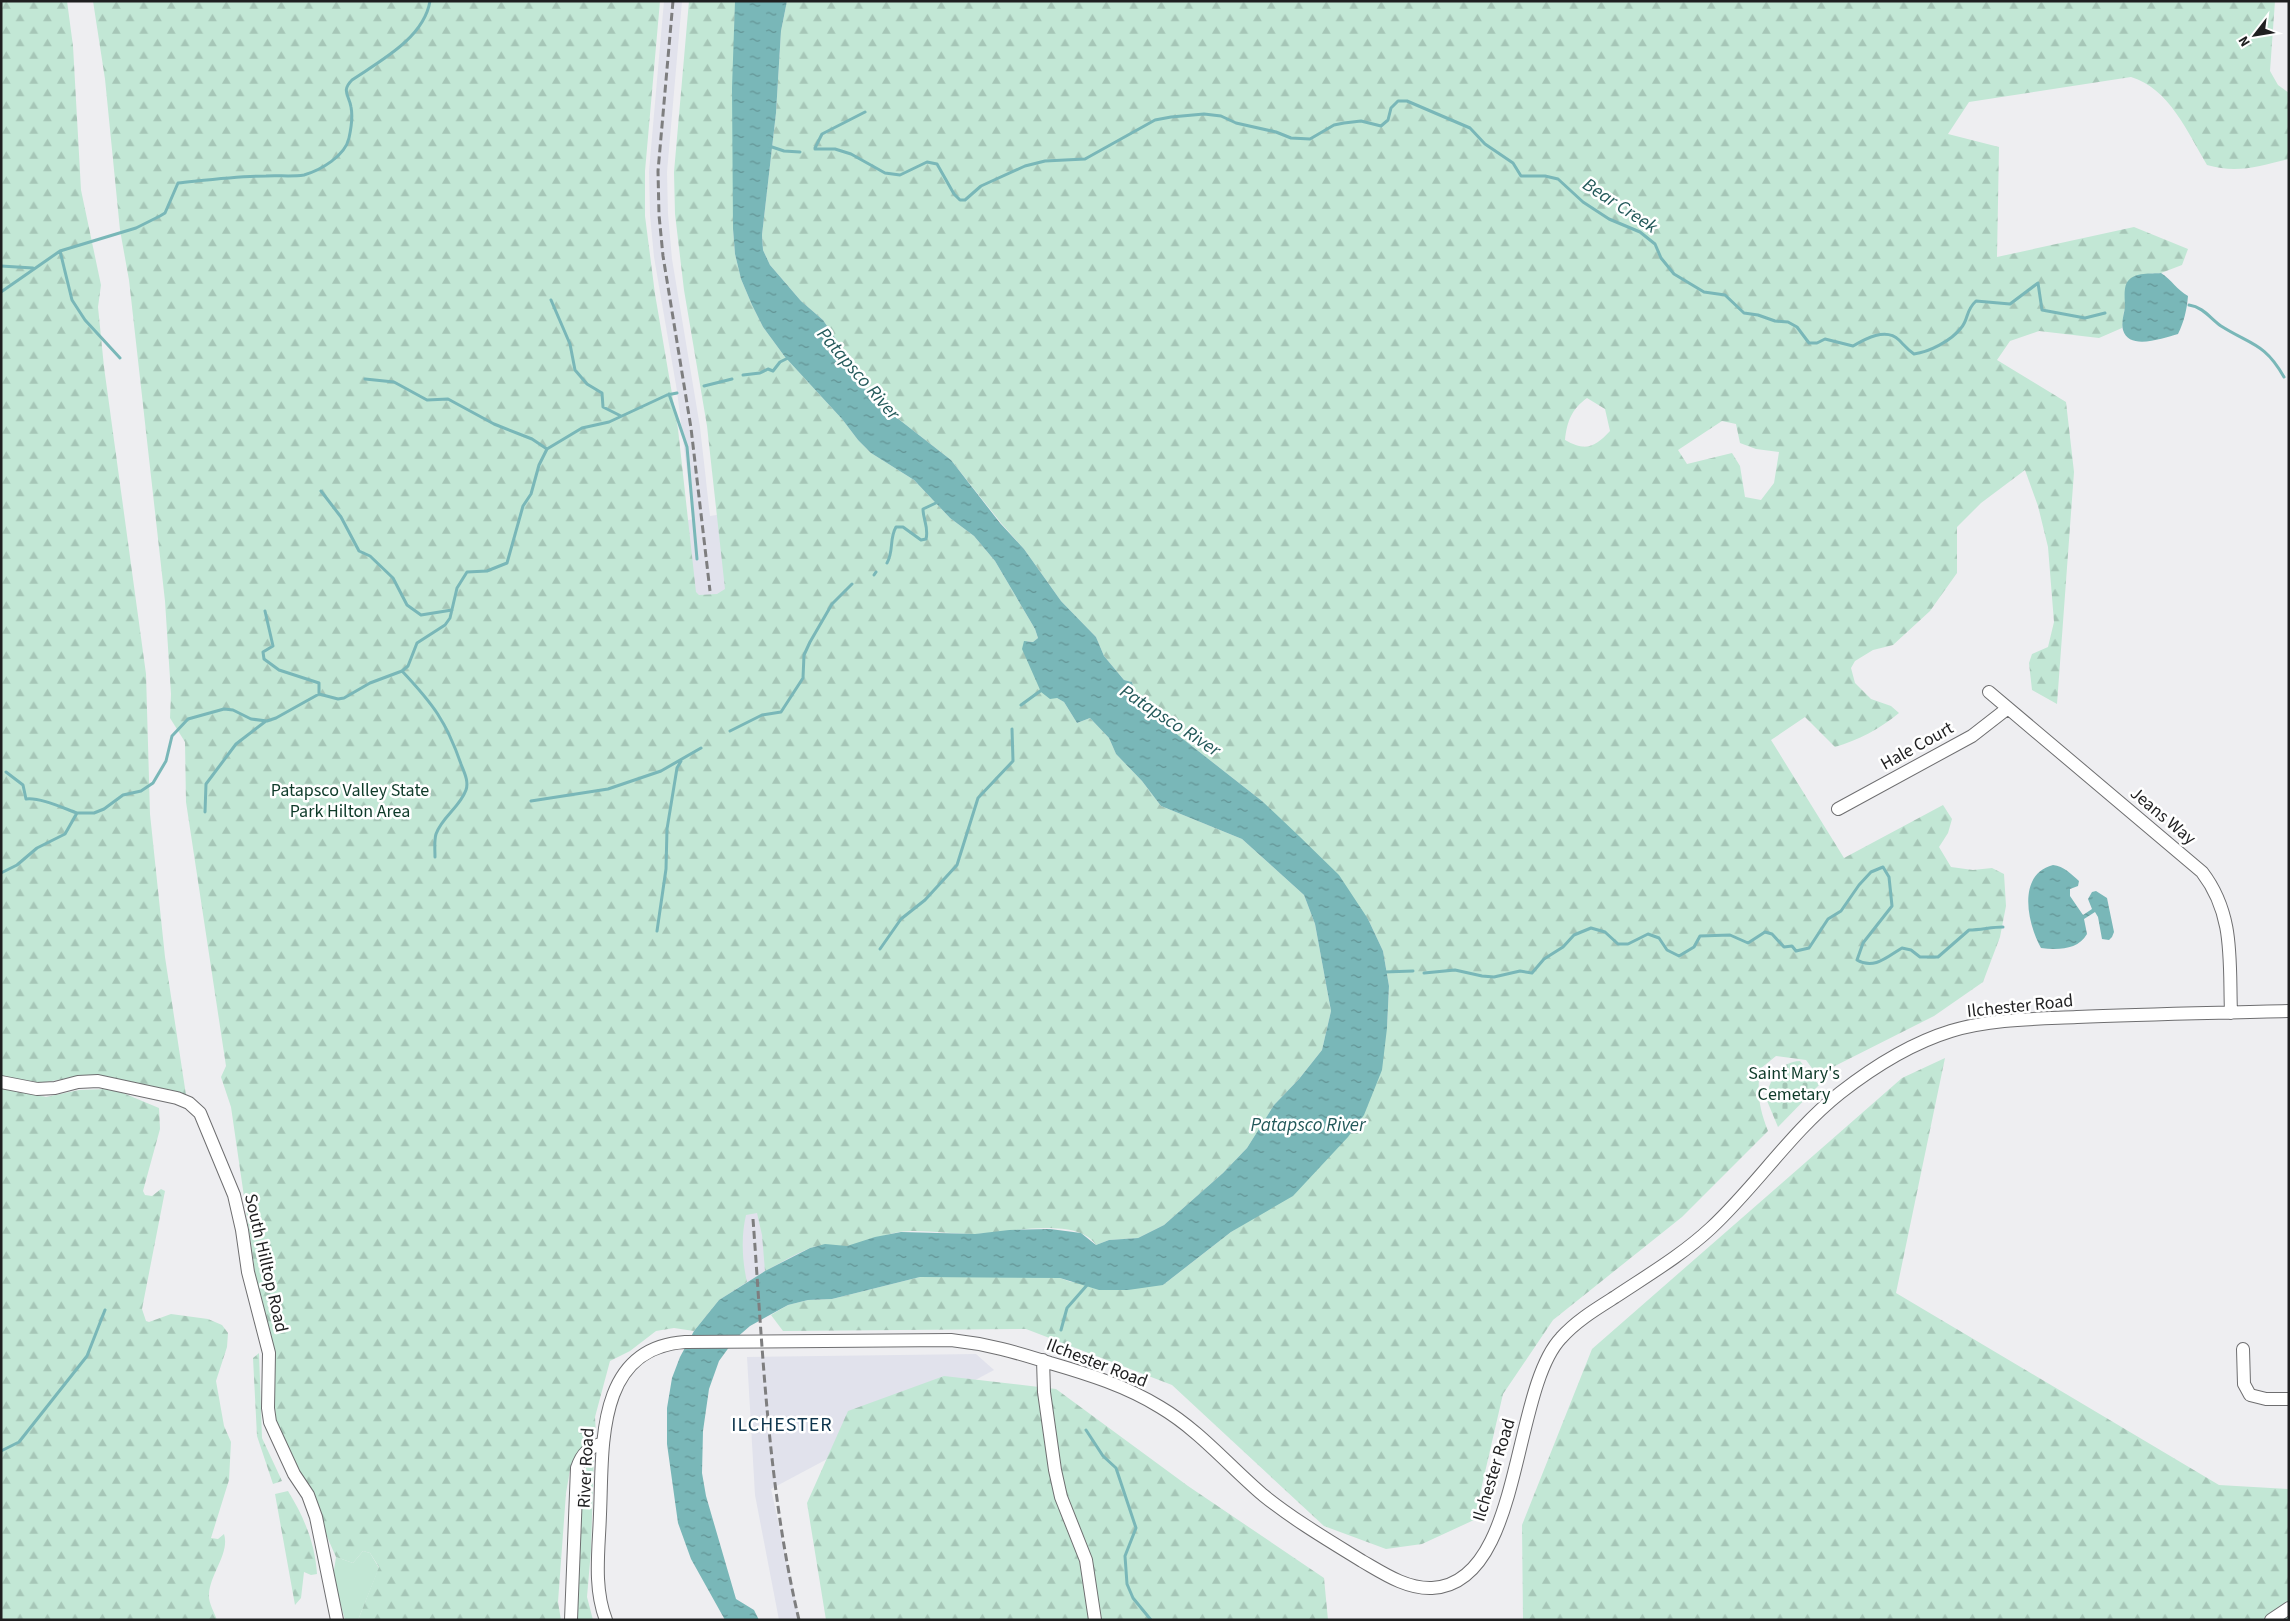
<svg xmlns="http://www.w3.org/2000/svg" width="2290" height="1621" viewBox="0 0 2290 1621" font-family="'Source Sans 3',sans-serif">
<defs>
<pattern id="forest-firs" width="22" height="20" patternUnits="userSpaceOnUse" patternTransform="scale(1.25)"><rect width="22" height="20" fill="#c2e7d5"/><path d="M5 1l3.5 6h-7zM16 11l3.5 6h-7z" fill="#a6c6b7"/></pattern>
<pattern id="cemetery-stones" width="16" height="16" patternUnits="userSpaceOnUse" patternTransform="scale(1.25)"><rect width="16" height="16" fill="#c2e7d5"/><path d="M2 7V4a2 2 0 0 1 4 0v3zM10 15v-3a2 2 0 0 1 4 0v3z" fill="#a6c6b7"/></pattern>
<pattern id="water-ripples" width="26" height="14" patternUnits="userSpaceOnUse" patternTransform="scale(1.25)"><rect width="26" height="14" fill="#79b7b8"/><path d="M2 4q2-2 4 0t4 0M15 11q2-2 4 0t4 0" fill="none" stroke="#639495"/></pattern>
</defs>
<rect width="100%" height="100%" fill="#eeeef1"/>
<path fill="#e1e2ec" d="M664,1H682L667,172L668,214L672,259L700,427L710,516L747,510L804,1251L765,1271L719,1300L659,527L693,519L677,391L654,257L650,215L649,171Z
M976,1354L994,1370L771,1489L800,1620H779L755,1495L747,1357Z"/>
<path fill="#c2e7d5" d="M363,1551L370,1553L379,1568L358,1620H345L333,1577L336,1557L353,1563Z"/>
<path fill="url(#forest-firs)" fill-rule="evenodd" d="M1,1H67L73,46L81,190L101,285L98,307L104,367L146,674L150,814L165,957L186,1095L171,1090L85,1075L41,1083L1,1076Z
M93,1H660L645,171V216L655,294L678,429L696,592L699,595L717,594L725,589L707,426L684,290L675,214L674,172L689,1H735L733,229L735,254L741,279L752,305L763,327L785,357L842,419L858,440L871,453L914,480L950,518L974,536L995,561L1035,629L1038,638L1033,642L1027,641L1057,698L1064,702L1077,723L1090,718L1109,738L1116,754L1142,781L1161,806L1242,839L1304,895L1315,924L1331,1011L1322,1050L1299,1079L1274,1105L1247,1148L1223,1173L1164,1225L1138,1238L1109,1240L1096,1245C1076,1215 1003,1234 972,1234C949,1234 921,1229 899,1232C881,1235 864,1244 847,1246C834,1248 823,1243 810,1248C795,1254 780,1263 765,1271L762,1235L757,1213L746,1215C741,1236 742,1260 747,1282L719,1300L694,1331L674,1328L656,1331L630,1351L610,1361L595,1417L596,1434L578,1452L570,1470L566,1493L558,1602L561,1620H358L379,1567L370,1553L363,1551L353,1563L336,1557L276,1421L273,1381L275,1354L257,1286L231,1107L221,1077L226,1066L186,802L185,742L170,718L171,694L165,601L129,280L120,230L105,79Z
M787,1H2275L2270,71L2278,85L2289,93V159C2258,166 2238,174 2207,165C2188,133 2169,88 2131,77L1969,102L1948,134L1999,147L1997,257L2134,227L2188,249L2182,265L2161,273L2147,274L2124,311L2122,328L2099,338L2039,331L2010,341L1997,360L2066,402L2074,472L2057,704L2032,690L2029,663L2032,654L2048,647L2054,622L2048,547L2038,506L2025,470L1981,503L1957,527V573L1930,611L1893,645L1873,650L1855,661L1851,668L1855,683L1871,699L1891,706L1899,713C1880,729 1858,740 1835,747L1805,717L1771,740L1844,858L1943,805L1952,819L1948,833L1939,847L1951,867L1973,870L1992,868L2004,874L2006,906L2000,937L1983,982L1934,1016L1817,1075L1806,1060L1776,1056L1760,1069C1757,1094 1759,1108 1768,1131L1682,1217L1553,1320L1503,1394L1474,1520L1422,1544L1386,1549L1324,1526L1172,1385L1026,1329L783,1331L771,1315L788,1305L808,1300L832,1299L920,1277L1027,1276L1060,1278L1071,1282L1163,1285L1231,1232L1261,1213L1387,1028L1389,986L1383,951L1368,919L1262,801L1146,710L1135,694L1132,682L1124,680L1104,656L1096,637L1061,601L1024,549L1001,523L951,460L874,400L864,387L840,345L823,320L801,301L770,265L763,250L762,235L776,113L781,31ZM1587,398L1605,409L1610,431C1595,447 1586,452 1565,440C1567,421 1572,409 1587,398ZM1722,421L1736,424L1740,443L1756,449L1779,452L1774,483L1761,500L1745,497L1740,466L1732,453L1687,464L1678,450Z
M1945,1058L1896,1293L2219,1485L2289,1489V1620H1523L1522,1525L1592,1349L1902,1078Z
M1,1088L46,1097L79,1090L107,1089L123,1093L159,1108L160,1129L143,1191L145,1195L152,1196L161,1189L165,1191L142,1309L146,1321L149,1322L171,1314L208,1319L222,1325L228,1333L227,1347L216,1381L224,1426L231,1442L229,1480L211,1538L218,1539L224,1534C230,1553 210,1574 209,1594C208,1602 214,1612 217,1620H1Z
M259,1353L262,1438L282,1481L273,1484L257,1436L253,1358Z
M944,1376L1056,1389L1188,1486L1324,1578L1328,1620H826L807,1503L848,1411Z
M594,1453L591,1550L587,1597L593,1620H575L581,1477Z
M288,1491C304,1517 315,1543 317,1574L311,1575L304,1572L301,1598L295,1605L275,1494Z"/>
<path fill="url(#cemetery-stones)" d="M1800,1061L1819,1085L1778,1127L1765,1096C1772,1079 1779,1062 1800,1061Z"/>
<path fill="url(#water-ripples)" d="M735,1H787L781,31L776,113L762,235L763,250L770,265L801,301L823,320L840,345L864,387L874,400L951,460L1000,523L1024,549L1061,601L1096,637L1104,656L1124,680L1132,682L1135,694L1146,710L1262,801L1299,836L1339,875L1368,919L1383,951L1389,986L1387,1028L1382,1070L1364,1115L1348,1137L1293,1196L1231,1232L1163,1285L1128,1290H1099L1060,1278L920,1277L832,1299L808,1300L788,1305L750,1326L735,1339L719,1361L709,1389L703,1431L702,1473L706,1496L736,1599L754,1610L759,1620H725L691,1559L678,1523L667,1444V1408L672,1378L680,1357L694,1331L719,1300L765,1271L810,1248L825,1244L847,1246L875,1237L901,1232L975,1234L1009,1230L1050,1229L1081,1233L1096,1245L1109,1240L1138,1238L1164,1225L1223,1173L1247,1148L1274,1105L1299,1079L1322,1050L1331,1011L1315,924L1304,895L1242,839L1161,806L1142,781L1116,754L1109,738L1090,718L1077,723L1064,702L1057,698L1050,699L1041,692L1022,649L1024,641L1033,642L1038,638L1035,629L995,561L974,536L950,518L914,480L871,453L858,440L842,419L785,357L763,327L752,305L741,279L735,254L733,229L732,88Z
M2161,273C2172,280 2177,290 2188,296C2187,309 2184,322 2178,334C2163,338 2129,351 2123,330C2121,323 2124,314 2125,307C2125,300 2123,287 2128,281C2135,272 2151,274 2161,273Z
M2053,865C2064,866 2071,874 2079,881L2078,886L2070,889V896L2083,915L2092,909L2088,899L2092,892L2096,891L2107,898L2114,932L2112,937L2109,940L2102,939L2098,917L2095,912L2084,919L2087,934C2078,950 2058,950 2041,948C2027,923 2017,874 2053,865Z"/>
<g fill="none" stroke-linecap="round" stroke-linejoin="round">
<path stroke="#79b7b8" stroke-width="3" d="M769,146L784,151L800,152
M815,148L822,134L865,112
M815,149H835L851,154L885,173L900,175L927,162L937,164L954,194L960,200H965L981,186L1025,166L1045,161L1085,159L1155,120L1171,117L1204,114L1221,116L1236,123L1276,132L1291,138L1310,139L1334,125L1344,123L1361,121L1381,126L1388,120L1391,108L1398,101H1407L1470,128L1485,144L1513,163L1521,176H1545L1558,179L1583,202L1609,219L1640,232L1655,244L1661,258L1674,274L1704,292L1725,295L1744,313L1758,315L1775,321L1788,322L1797,327L1809,343H1817L1825,339L1853,346C1865,339 1886,327 1899,340C1904,345 1907,349 1914,354C1929,352 1951,341 1961,328C1969,319 1965,311 1976,301L2010,304L2038,283L2042,310L2085,318L2105,313
M60,251L72,300L85,320L120,358
M1,266L33,268
M1,292L60,251L136,228L160,216L165,213L178,183C207,180 237,176 266,176C278,175 291,177 304,175C321,170 345,156 349,138C351,129 353,117 351,107C349,95 341,91 352,80C380,61 424,38 430,1
M551,300L570,344L575,370L587,384L602,393L603,407L621,416
M2189,305C2203,307 2210,318 2221,326C2251,345 2265,343 2284,377
M743,375L760,373L768,369L773,371L780,362L788,358
M365,379L394,382L427,400L448,399L494,424L532,439L547,449
M704,386L732,379
M669,394L687,447L697,559
M321,491L341,517L359,551L370,556L393,578L407,605L421,615L452,610
M887,563C894,551 889,539 896,527H903L921,540L926,539C929,528 923,519 923,509L938,502
M874,575L876,572
M265,611L273,646L263,652L264,659L279,670L319,683V694
M402,671C433,704 446,721 461,764C464,772 469,781 466,790C460,807 442,817 436,834C434,841 435,850 435,857
M1021,705L1043,689
M730,731L762,715L781,712L803,678L804,655L810,642L832,604L852,584
M6,772L23,785L26,799C39,797 63,808 77,813
M531,801L608,789L661,771L701,748
M205,812L206,784L236,744L266,721
M1,873L17,865L37,848L65,834L77,813H94L104,809L123,795L141,791L153,783L166,761L172,736L188,719L224,709L233,710L251,719L267,721L276,718L319,694L338,699L344,698L370,683L402,671L408,666L417,643L445,625L450,618L457,588L467,572L487,571L507,563L523,506L531,494L539,465L547,449L582,428L609,422L667,395L677,393
M657,931L666,869L667,829L677,768L681,761
M880,949L901,919L925,900L957,865L978,798L1013,761L1012,729
M1384,972L1413,971
M1424,973L1455,970L1482,976L1494,977L1520,971L1532,973L1544,959L1563,947L1574,935L1591,928L1605,932L1618,944H1628L1648,934L1659,938L1667,950L1679,956L1694,947L1700,936L1730,935L1748,943L1765,932L1772,934L1784,947L1792,946L1796,951L1809,948L1828,919L1841,911L1859,885L1871,872L1883,867L1889,877L1892,906L1863,943L1857,960C1874,970 1887,957 1902,948L1911,950L1920,957H1938L1969,930C1981,930 1991,927 2003,927
M1061,1330L1067,1308L1088,1284
M1086,1430L1103,1456L1116,1468L1136,1528L1125,1556L1127,1584L1133,1598L1151,1620
M1,1451L19,1442L87,1356L105,1310"/>
<g stroke="#6e6e70" stroke-width="14">
<path id="minor" d="M1989,692L2202,872C2235,915 2229,961 2231,1013
M1838,809L1972,736L2008,708
M1,1082L37,1089L55,1088L78,1082L98,1081L177,1098L189,1103L200,1113L234,1195L242,1230L248,1272L269,1353L268,1408L270,1422L294,1474L308,1495L316,1517L337,1620
M2243,1349L2244,1384L2250,1395L2266,1399H2289
M1043,1360L1044,1392L1055,1470L1061,1497L1086,1560L1095,1620
M571,1620L577,1468C582,1453 588,1448 603,1443
M606,1620C593,1587 599,1549 600,1514C603,1447 595,1348 685,1342L951,1340C988,1344 1015,1352 1050,1363C1088,1374 1126,1386 1160,1407C1199,1430 1229,1466 1263,1495C1294,1520 1328,1540 1362,1561C1383,1573 1406,1589 1432,1588C1523,1584 1511,1391 1561,1338C1576,1321 1596,1309 1615,1297C1648,1275 1682,1255 1711,1228C1757,1185 1791,1132 1840,1093C1872,1068 1912,1043 1951,1031C1991,1019 2035,1019 2077,1017C2147,1014 2218,1013 2289,1011
M2271,1620L2289,1608"/>
</g>
<use href="#minor" stroke="#fff" stroke-width="12"/>
<path stroke="#7e7e7f" stroke-width="3" stroke-dasharray="8 4" stroke-linecap="butt" d="M673,1L658,171L659,215L663,256L691,428L710,591
M753,1219C763,1353 768,1489 799,1620"/>
</g>
<g text-anchor="middle" dominant-baseline="central" stroke-width="5" stroke-linejoin="round" paint-order="stroke">
<g font-size="18" fill="#1f1f20" stroke="#fff">
<text transform="translate(1917 746) rotate(-29)">Hale Court</text>
<text transform="translate(2163 816) rotate(40)">Jeans Way</text>
<text transform="translate(2020 1006) rotate(-6)">Ilchester Road</text>
<text transform="translate(266 1263) rotate(77)">South Hilltop Road</text>
<text transform="translate(1097 1363) rotate(21)">Ilchester Road</text>
<text transform="translate(586 1468) rotate(-87)">River Road</text>
<text transform="translate(1494 1470) rotate(-73)">Ilchester Road</text>
</g>
<g font-size="18" fill="#0e3a29" stroke="#fff">
<text x="350" y="790">Patapsco Valley State<tspan x="350" dy="21">Park Hilton Area</tspan></text>
<text x="1794" y="1073">Saint Mary's<tspan x="1794" dy="21">Cemetary</tspan></text>
</g>
<g font-size="19" font-style="italic" fill="#23595a" stroke="#fff">
<text transform="translate(1620 206) rotate(33)">Bear Creek</text>
<text transform="translate(858 374) rotate(49)">Patapsco River</text>
<text transform="translate(1170 721) rotate(33)">Patapsco River</text>
<text x="1308" y="1125">Patapsco River</text>
</g>
<g font-size="20" letter-spacing="1" fill="#0d344c" stroke="#fff">
<text x="782" y="1425">ILCHESTER</text>
</g>
</g>
<rect width="2290" height="1621" fill="none" stroke="#1f1f20" stroke-width="5"/>
<g transform="translate(2255 35) rotate(239)" stroke="#ffffff" stroke-width="4" paint-order="stroke">
<path d="M0-4L9 19L0 12L-9 19Z" fill="#1f1f20"/>
<text y="-8" font-size="14" font-weight="bold" text-anchor="middle" fill="#1f1f20">N</text>
</g>
</svg>
